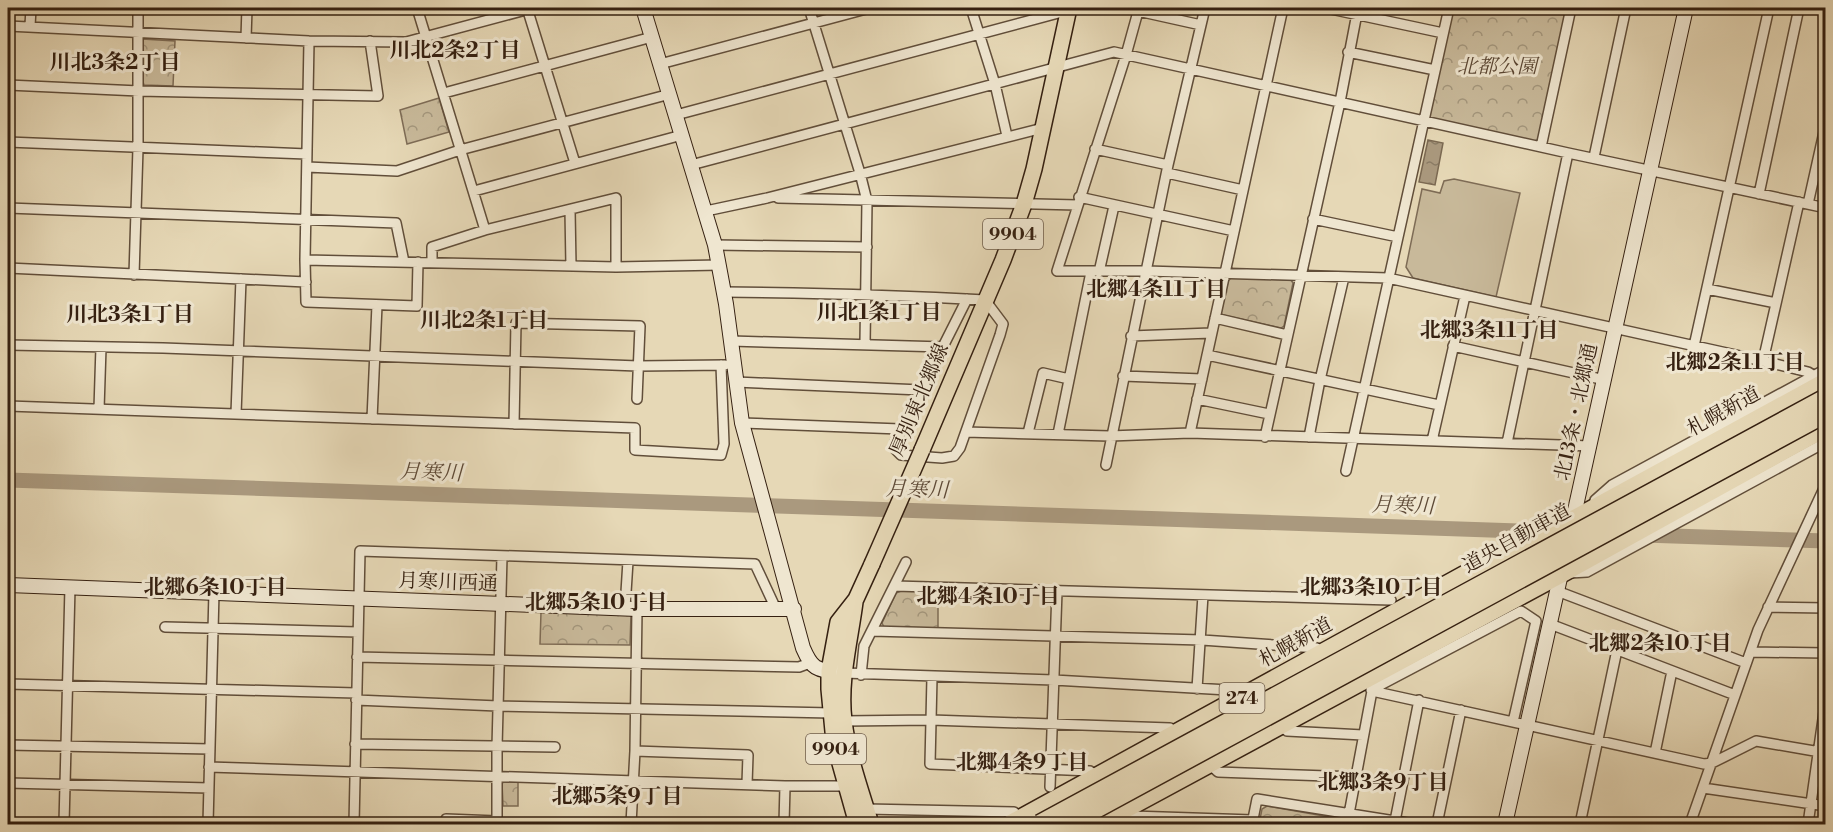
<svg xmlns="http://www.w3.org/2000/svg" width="1833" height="832" viewBox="0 0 1833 832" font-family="'Libre Bodoni','Noto Serif JP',serif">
<defs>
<pattern id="forest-crowns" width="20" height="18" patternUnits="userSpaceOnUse" patternTransform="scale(1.5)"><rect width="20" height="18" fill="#c8b99a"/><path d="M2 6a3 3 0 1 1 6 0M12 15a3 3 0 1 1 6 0" fill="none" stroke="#a3967c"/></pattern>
<pattern id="water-ripples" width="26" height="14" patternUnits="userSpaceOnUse" patternTransform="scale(1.5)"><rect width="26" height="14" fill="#aa997e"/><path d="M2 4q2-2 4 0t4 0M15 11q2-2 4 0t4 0" fill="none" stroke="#8b7c66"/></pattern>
</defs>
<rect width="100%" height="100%" fill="#e6d8b6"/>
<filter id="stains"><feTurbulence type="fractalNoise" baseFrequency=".00333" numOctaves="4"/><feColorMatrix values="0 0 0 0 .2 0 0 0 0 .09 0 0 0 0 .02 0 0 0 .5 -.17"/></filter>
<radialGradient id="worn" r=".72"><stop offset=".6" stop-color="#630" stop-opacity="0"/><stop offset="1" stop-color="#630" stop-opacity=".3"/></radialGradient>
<path fill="#c8b99a" stroke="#7e6c56" stroke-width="1.5" d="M1454,179L1520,193L1496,297L1413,278L1406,267L1422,189L1440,193L1444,181Z"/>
<path fill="url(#forest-crowns)" stroke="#7e6c56" stroke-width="1.5" d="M1452,8H1567L1538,142L1429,118Z
M142,39L175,41L173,86L144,85L142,79Z
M439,98L449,132L407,144L400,110Z
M1231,278L1291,280L1293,283L1284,326L1281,328L1223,315L1221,313L1228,281Z
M901,591L938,592V628L884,627L882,623L896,593Z
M541,612L631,614L630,645L540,644Z
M504,782H518V806H503L502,783Z
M1267,806L1369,824H1259L1262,809Z"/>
<path fill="url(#water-ripples)" stroke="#7b6952" stroke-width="1.5" d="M1428,140L1443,143L1435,185L1419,182Z"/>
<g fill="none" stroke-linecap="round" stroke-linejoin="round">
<path stroke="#aa997e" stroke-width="15" d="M8,480L1550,532
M1643,535L1826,541"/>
<g stroke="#614e3a" stroke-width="12">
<path id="street" d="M417,8L485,230
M527,8L575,163
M809,8L860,173L867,201L865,344
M971,8L995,84L1007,136
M1139,8L1126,55L1057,271H1146L1388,278L1763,361L1808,372L1813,375
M1326,8L1443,33
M1138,11L1201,25
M8,26L309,41L406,42L533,8
M30,26L31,8
M246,38L247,8
M309,41L305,260L306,302L417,306L418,262
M1348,52L1435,70
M660,64L870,8
M8,85L139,91L378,96L370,41
M444,93L652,37
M676,115L1077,8
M8,142L307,154
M1541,147L1571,8
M1095,149L1168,165
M1594,157L1626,8
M691,165L1114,52L1568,153L1826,208
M307,167L397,171L460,150L670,94
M1167,173L1243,190
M474,191L682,135
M1759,194L1799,8
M1079,197L1234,231
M778,198L1077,205
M1808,204L1826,123
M8,208L396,223L404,262
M570,210L571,266
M706,211L767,198L1043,128
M1313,219L1398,237
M715,245L867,247
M305,260L616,267L720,265
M432,263V247L485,230L616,198V267
M8,268L306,282
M1099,272L1114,206
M134,275L138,148V8
M1707,289L1776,303
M724,292C811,293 898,295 985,300L1003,324L1000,335L960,448L954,456L942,458L901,455L895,449V442L967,299
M1215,318L1287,335
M1131,336L1211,333
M731,341L944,347
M8,345L163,348L638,366L725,365
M1453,346L1605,380
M1694,346L1769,8
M1207,355L1439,405
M1763,361L1799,202
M1123,376L1202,379
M736,382L921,390
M1197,399L1269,414
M8,406L635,428V450L721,455L724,444L721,365
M99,409L101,347
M236,414L241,279
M372,419L377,305
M742,423L900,429
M514,424L516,323L640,326L637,399
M966,432L1110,436L1190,433L1591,446
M1028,433L1043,373L1069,379
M1190,433L1283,8
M1058,434L1091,272
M1265,437L1340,102L1358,8
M1309,437L1320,380L1344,277
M1432,441L1465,296
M1507,443L1568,153
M1106,465L1168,165L1205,8
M1346,471L1449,8
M1595,500L1612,485L1826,369
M1570,573L1587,572L1826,442
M895,586L1391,600
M1557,591L1746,663
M1768,607L1826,608
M625,608L628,561
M1550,624L1735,695
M165,627L358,632
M872,631L1202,640L1317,648L1321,652
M1751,652L1826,653
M357,657L799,667L810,663
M844,673L1054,680L1228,690L1241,698
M861,675L864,646L906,562
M932,677L930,764L1090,771L1098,777
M8,684L356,693
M1197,689L1203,595
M1371,690L1521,611L1536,621L1513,722
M356,700L498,706L831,713
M844,721L931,720L1170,728L1176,734
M1280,724L1287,731L1363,735
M355,744L555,747
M8,745L210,749
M635,751L748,755L747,784
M1655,753L1672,671
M1209,764L1218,772L1356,777
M209,767L785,786H846
M8,783L209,788
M1050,787L1057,591
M1703,788L1826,806
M1126,808L1132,816L1253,820
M866,809L1014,812L1020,819
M1349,814L1372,691L1704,764L1712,763L1756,741L1826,753
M446,819L497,821
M64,824L70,587
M208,824L214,592
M354,824L360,551L755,564L776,609
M497,824V747L502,556
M631,824L635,751L637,609
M784,824L785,786
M1252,824L1257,799L1395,821
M1414,824L1395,821L1419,700
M1437,824L1461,710
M1580,824L1617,650
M1690,824L1758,630L1826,484
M1808,824L1826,698"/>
</g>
<g stroke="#352011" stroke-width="16">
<path id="secondary" d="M643,8L715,245L726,304L742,423L803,648C812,669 816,670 839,672
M1572,524L1686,8
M8,585L637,609H794
M1505,824L1562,569"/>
</g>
<g stroke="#352011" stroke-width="18">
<path id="primary" d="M922,450L1003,260L1024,204L1034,169L1069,8
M855,602C850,641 839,681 844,721C848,756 861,791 871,824
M857,824L834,742L829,689V671L838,622L856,599L872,564"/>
</g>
<g stroke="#352011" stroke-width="21">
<path id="highway" d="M1011,824L1472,571L1573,520L1826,382
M1097,824L1562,573L1826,427"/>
</g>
<use href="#street" stroke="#efe6d0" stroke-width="9"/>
<use href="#secondary" stroke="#efe6d0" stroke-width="14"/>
<use href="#primary" stroke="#e6d8b6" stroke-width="15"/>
<use href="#highway" stroke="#e6d8b6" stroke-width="18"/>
<g stroke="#352011" stroke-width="18" stroke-linecap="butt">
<path id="primary-bridge" d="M872,564L922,450"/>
</g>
<g stroke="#352011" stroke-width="21" stroke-linecap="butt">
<path id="highway-bridge" d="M1040,824L1826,398
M1068,824L1826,413"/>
</g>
<use href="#primary-bridge" stroke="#e6d8b6" stroke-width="15"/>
<use href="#highway-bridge" stroke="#e6d8b6" stroke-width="18"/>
</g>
<g text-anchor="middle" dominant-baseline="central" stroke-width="6" stroke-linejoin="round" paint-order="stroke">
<g fill="#efe6d0" stroke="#6d5b4a" stroke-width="1.5">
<rect x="983" y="219" width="60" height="30" rx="4.5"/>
<rect x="1219.5" y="683" width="45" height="30" rx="4.5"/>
<rect x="806" y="734" width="60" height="30" rx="4.5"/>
</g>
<g font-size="18" font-weight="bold" fill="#352011">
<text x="1013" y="234">9904</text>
<text x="1242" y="698">274</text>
<text x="836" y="749">9904</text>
</g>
<g font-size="20" font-style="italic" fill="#5a4633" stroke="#efe6d0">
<text x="1497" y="67">北都公園</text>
</g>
<g font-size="20" fill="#352011" stroke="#efe6d0">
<text transform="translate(920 400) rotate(-67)">厚別東北郷線</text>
<text transform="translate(1577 412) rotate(-78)">北13条・北郷通</text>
<text transform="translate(1724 412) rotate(-29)">札幌新道</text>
<text transform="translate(1517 539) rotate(-29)">道央自動車道</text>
<text transform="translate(448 583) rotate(2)">月寒川西通</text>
<text transform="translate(1296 643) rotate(-29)">札幌新道</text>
</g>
<g font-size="21" font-weight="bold" fill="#352011" stroke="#efe6d0">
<text x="455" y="51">川北2条2丁目</text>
<text x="115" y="63">川北3条2丁目</text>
<text x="1156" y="290">北郷4条11丁目</text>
<text x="879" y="313">川北1条1丁目</text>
<text x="130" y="315">川北3条1丁目</text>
<text x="484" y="321">川北2条1丁目</text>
<text x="1489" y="331">北郷3条11丁目</text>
<text x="1735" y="363">北郷2条11丁目</text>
<text x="215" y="588">北郷6条10丁目</text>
<text x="1371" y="588">北郷3条10丁目</text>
<text x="988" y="597">北郷4条10丁目</text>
<text x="596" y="603">北郷5条10丁目</text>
<text x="1660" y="644">北郷2条10丁目</text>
<text x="1022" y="763">北郷4条9丁目</text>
<text x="1383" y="783">北郷3条9丁目</text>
<text x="617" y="797">北郷5条9丁目</text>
</g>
<g font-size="21" font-style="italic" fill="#5e4a37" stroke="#efe6d0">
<text transform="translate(431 473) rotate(2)">月寒川</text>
<text transform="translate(917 490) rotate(2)">月寒川</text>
<text transform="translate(1403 506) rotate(2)">月寒川</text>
</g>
</g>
<rect width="1833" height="832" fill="none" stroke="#e6d8b6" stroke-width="30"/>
<rect x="9" y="9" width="1815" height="814" fill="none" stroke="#352011" stroke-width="3"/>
<rect x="15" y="15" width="1803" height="802" fill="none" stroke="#352011" stroke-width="1.5"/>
<rect width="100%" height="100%" filter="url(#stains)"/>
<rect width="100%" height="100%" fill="url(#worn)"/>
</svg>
